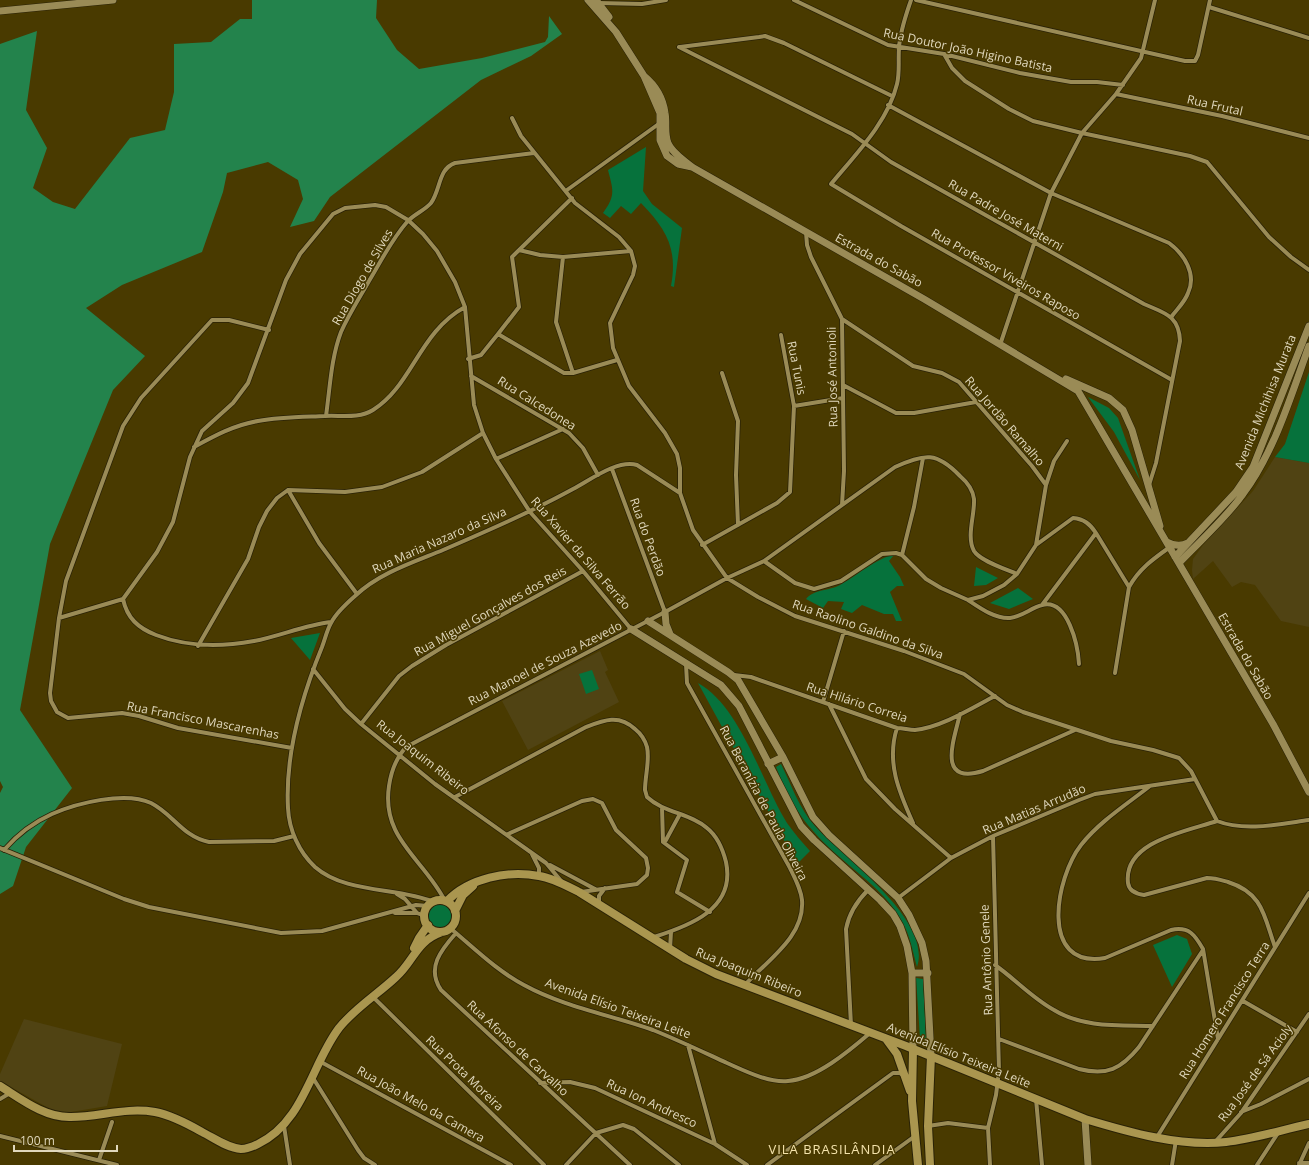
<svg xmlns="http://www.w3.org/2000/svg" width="1309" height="1165" viewBox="0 0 1309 1165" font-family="'Open Sans',sans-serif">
<rect width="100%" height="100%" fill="#493a00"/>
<path fill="#504313" d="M1275,457L1309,463V627L1281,621L1255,585L1241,582L1232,587L1213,561L1193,579L1192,570L1193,559L1203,545L1253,491Z
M600,651L608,670L605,672L619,702L528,750L502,701Z
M24,1019L122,1044L107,1106L65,1113L52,1110L0,1081V1074Z"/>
<path fill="#06723c" d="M646,147L643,191L652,204L682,228L674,287L671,286C678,248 666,229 641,203L631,214L621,206L610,218L603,213C616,195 613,190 608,170Z
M1309,372V463L1275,457L1285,444Z
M1088,397L1109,408L1118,418L1140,480L1114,432Z
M894,555L889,561L900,577L904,586H897L890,592L902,621H896L893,614H884L862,605L852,613L841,609L844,602L828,601L823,608L806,599C814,589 829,591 840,585C855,577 878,557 894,555Z
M976,567L998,578L986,585L974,586Z
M1018,588L1033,599L1009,609L990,603Z
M320,633L310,660L291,638Z
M592,670L599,689L586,694L579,674Z
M698,683C741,707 761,781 787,823C794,833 802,842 810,851L797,864Z
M781,764C791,784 799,808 814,825C842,857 933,919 917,967C913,952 910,936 903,923C885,887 840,863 814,832C797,814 785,790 776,767Z
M427 915a13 13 0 1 1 26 0a13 13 0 1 1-26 0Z
M1177,935L1187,939L1192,954L1172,987L1153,945Z
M916,978L923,979L926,1042L920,1038Z"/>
<path fill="#23834c" d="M252,0H377L376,18L397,50L419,69L482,58L545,42L548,37L549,16L562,34L531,56L481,80L330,197L314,221L290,227L303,199L298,180L268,162L227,173L223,192L202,252L122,285L86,308L145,356L113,390L50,544L20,710L72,788L26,847L13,886L0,894V793L3,787L0,781V44L37,31L26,110L47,148L33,188L53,202L75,209L130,138L165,130L174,92V44L211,42L240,19H252Z"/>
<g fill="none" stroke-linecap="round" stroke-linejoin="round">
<g stroke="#2a2206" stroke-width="5.5">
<path id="minor" d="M794,0L888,45L944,54L1020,73L1071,82H1097L1123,85
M911,0C906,15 900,31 899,48C898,60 900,72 897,84C888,122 855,155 831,184L901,226L1172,380
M916,0L1185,61H1195L1198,55L1210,0
M599,3L642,4L666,0
M1209,7L1309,38
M679,47L852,134L891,162L1144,304C1164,313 1179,315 1180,341L1156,463L1149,485
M680,47L759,37L765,36L784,43L892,96
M944,54L952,68L965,81L1009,109L1033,121L1082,133L1190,156L1207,162L1269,237L1291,257L1309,270
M1116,94L1222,116L1309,138
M888,105L1051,193L1169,243C1184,254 1197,274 1188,293C1185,302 1177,309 1172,316
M512,118L521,136L575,203L619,237L631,251L635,266L633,275L610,323L613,348L629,386L665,433L677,454L680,468V493L693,530L727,578L758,597L795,616L904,651L964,674L1007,705L1023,712L1111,741L1153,750L1179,758L1191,771L1217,821C1245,832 1280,824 1309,820
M567,190L660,123
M572,198L512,257L519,307L498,334L564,373H573L617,360
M806,232L807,245L811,257L842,319L844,471L842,505
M519,250L540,255L563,257L631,251
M563,257L556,322L573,373
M842,319L913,366L942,373L959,382L1032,466L1046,485
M269,330L229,320H212L141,398L123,426L66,581L59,618L50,693L51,701L57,712L68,718L122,713L139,716L178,728L292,748
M1000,345L1051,193L1082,133L1116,94L1141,58L1155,0
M468,359L481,355L498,334
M722,373L738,421L736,475L738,525
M471,376L569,433L583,448L598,475
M843,385L896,413H914L976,402
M794,406L843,398
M326,416C330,388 331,358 341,332C349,314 360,297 369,281C381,261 392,239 407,222C414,214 424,211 431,203C441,189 438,169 455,163L534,153
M194,447C214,436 234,425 258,421C280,417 303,417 325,416C340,415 359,419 373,410C412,386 419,332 465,307
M496,459L563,429
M612,469L665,612
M288,490L319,543L357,594
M702,545L777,503L790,492L794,406L781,335
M1036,545L1073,518C1084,519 1090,524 1096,533L1129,587
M902,555L914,507L923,458
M764,561L795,583L814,589L841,581L882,554L896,553L902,555L926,579L941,588L968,600L983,596L1004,585L1017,574L1036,545L1046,485L1054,461L1067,441
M123,599L157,552L173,522L190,457L202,431L233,403L248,383L286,280L300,254L333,214L345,208L375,205L386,207L408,220L423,234L437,251L455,282L465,307L474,405L483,433L496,459L530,512L583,571L631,629
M968,600C980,608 995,619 1010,618C1021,617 1031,608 1042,605C1068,598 1078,646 1079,664
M1042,605L1096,533
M59,618L123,599C127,618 138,628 156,635C187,647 221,647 254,641C280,636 305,625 331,622
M198,646L248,559L259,527L267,511L277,498L288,490L345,492L382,487L422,472L483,433
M686,664L687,683L790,868C795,878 801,889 802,900C805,937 766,961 745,985
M313,669L345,709L361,724L435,784L546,863L562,882
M1115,673L1129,587C1139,569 1153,559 1170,547
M734,675L751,677L897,728C903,728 909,730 915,730C942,727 972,708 995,696
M823,702L844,631
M829,704L866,779L895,809L951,858
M960,714C954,740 936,785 983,771L1075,730
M361,724L399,676L412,666L446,645L583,571
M897,728C886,762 899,792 913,823
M1150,786C1127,804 1099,822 1081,845C1056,877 1038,969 1105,958L1171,930C1189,926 1195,935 1203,949L1218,1039
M455,797L586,727C604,720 619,714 635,729C640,733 645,740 647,747C650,760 645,776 645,790L647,797C664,813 690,813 707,828C717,836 723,850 726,862C736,909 689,926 654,937
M662,807L663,842L666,840L680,814
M1217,821C1188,831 1123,841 1128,883C1129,891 1137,894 1144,895L1207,878C1215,878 1221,880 1228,882C1263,893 1264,916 1275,947
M508,834L582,801L593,799L602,803L616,830L646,858L648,868L647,875L637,884L581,892
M663,842L687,860L677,892L710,912
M0,848L124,899L149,907L281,933L322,931L416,905L428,906
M4,850C17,835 34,822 52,814C77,803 125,791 151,803C173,814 183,837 209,842L274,841L294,836
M532,854L539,868V876
M550,865L595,889
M397,894L405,899L417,913
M898,898L951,858L993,836L1079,800L1095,794L1195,779
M445,901C424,859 381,839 389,786C391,772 396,758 406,747L665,612L727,578L764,561L895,467C925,453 937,452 960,476C967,482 973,490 974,499C975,515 966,536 974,551C980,561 1006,569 1017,574
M434,902C398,887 346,894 315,867C299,852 289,830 288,808C285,754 302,696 322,647C325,639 327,630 331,623C336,613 347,603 355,596C379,573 414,562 443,550C487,531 531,512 573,489C590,480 618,459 637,465L680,493
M599,904V896L605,888
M395,913H417L425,916
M450,928C474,948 497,971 524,985C564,1007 611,1015 653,1030C678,1040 703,1052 727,1063C745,1071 769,1083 788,1081C816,1079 849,1051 870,1033
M456,933C441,950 426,968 441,990L630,1165
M670,949L671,932
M995,965C1015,979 1032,998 1054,1010C1083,1028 1120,1025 1153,1026
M372,996L544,1165
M1243,1001L1297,1032
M851,1025L846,929C849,913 857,901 868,890
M999,1039L1079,1069C1107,1076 1121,1069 1139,1047L1203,950
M688,1045L715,1144
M321,1062L511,1165
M313,1078L358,1150L364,1158L375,1165
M540,1083L570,1082L595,1088L715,1144L747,1165
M0,1099L10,1093
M1036,1099L1042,1165
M1241,1112L1261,1104L1309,1079
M284,1126L290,1165
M928,1126L948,1123L988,1128
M0,1136L117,1165
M1157,1137L1309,893
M1215,1142L1241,1113L1309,1014
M99,1160L112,1122
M1299,1163H1309
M566,1165L596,1133L623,1125L634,1129L679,1165
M767,1165L893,1073H900L903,1075
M875,1165L915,1136
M990,1165L988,1128L996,1095L999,1071L993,836
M1172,1165L1176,1140
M1257,1165L1278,1133
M1299,1165L1309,1143"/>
</g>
<g stroke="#2a2206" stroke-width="8">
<path id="tertiary" d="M588,0L616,32L644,76L660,113V140L667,156L678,164L692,167
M596,0L609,17
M0,11L113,0
M644,76C655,85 663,98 665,113C667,123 664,133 668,143C672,153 684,160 692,167L924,299L1078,391L1273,724L1309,792
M1066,379L1109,398L1123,410L1132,430L1160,526
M1167,542C1174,546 1180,547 1188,543
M1175,557L1236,492L1253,467L1309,326
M1179,563C1200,541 1226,518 1243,494C1275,451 1291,395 1309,346
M665,612L666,624L670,634
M648,621L728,672L738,680L783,757L813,817L829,835L898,898L909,915L922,943L926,961L931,1056
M631,629L721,685L739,706L801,826L814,840L880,900L893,914L900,926L907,946L912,973L913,1049
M768,764L783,757
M912,973H928
M1085,1119L1088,1165"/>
</g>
<g stroke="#2a2206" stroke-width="10">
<path id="secondary" d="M424 916a16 16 0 1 1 32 0a16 16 0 1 1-32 0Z
M447,901C469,878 508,870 539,876C553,878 567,886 579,892L686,959L716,974L906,1046L1085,1119C1128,1132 1180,1147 1226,1142C1254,1139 1281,1130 1309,1124
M455,911L463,895L473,886
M414,948L419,938L428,925
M886,1039L897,1054L910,1091
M913,1049L912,1101L918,1165
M0,1086C21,1099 45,1118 71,1117C100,1117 125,1107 155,1112C171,1115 188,1124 202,1132C214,1138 227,1148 241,1149C247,1149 252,1147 258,1144C304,1122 311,1065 339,1028C355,1008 378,994 396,977C414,961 416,941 442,932
M930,1165L928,1126L931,1056"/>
</g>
<use href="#minor" stroke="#9a8b56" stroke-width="4"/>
<use href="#tertiary" stroke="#9a8b56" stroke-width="7"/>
<use href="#secondary" stroke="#aa964f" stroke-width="8"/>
</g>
<g text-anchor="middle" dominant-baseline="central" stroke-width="3" stroke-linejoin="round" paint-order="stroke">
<g font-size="12" fill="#e0d8bd" stroke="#493a00">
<text transform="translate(968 50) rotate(12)">Rua Doutor João Higino Batista</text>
<text transform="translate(1215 105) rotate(13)">Rua Frutal</text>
<text transform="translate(1006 215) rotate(30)">Rua Padre José Materni</text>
<text transform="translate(879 260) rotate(29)">Estrada do Sabão</text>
<text transform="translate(1006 274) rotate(30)">Rua Professor Viveiros Raposo</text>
<text transform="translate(362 277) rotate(-60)">Rua Diogo de Silves</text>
<text transform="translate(797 368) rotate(79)">Rua Tunis</text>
<text transform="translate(832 377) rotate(-91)">Rua José Antonioli</text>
<text transform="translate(1265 402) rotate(-68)">Avenida Michihisa Murata</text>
<text transform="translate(537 403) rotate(32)">Rua Calcedonea</text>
<text transform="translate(1005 421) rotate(49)">Rua Jordão Ramalho</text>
<text transform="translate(648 537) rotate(70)">Rua do Perdão</text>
<text transform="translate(439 540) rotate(-24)">Rua Maria Nazaro da Silva</text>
<text transform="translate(581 553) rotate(49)">Rua Xavier da Silva Ferrão</text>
<text transform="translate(490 611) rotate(-29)">Rua Miguel Gonçalves dos Reis</text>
<text transform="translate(868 629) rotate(19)">Rua Raolino Galdino da Silva</text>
<text transform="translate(1246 656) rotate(60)">Estrada do Sabão</text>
<text transform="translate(545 663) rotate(-27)">Rua Manoel de Souza Azevedo</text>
<text transform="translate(857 702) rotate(18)">Rua Hilário Correia</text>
<text transform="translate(203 720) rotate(11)">Rua Francisco Mascarenhas</text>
<text transform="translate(423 757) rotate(38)">Rua Joaquim Ribeiro</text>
<text transform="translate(764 803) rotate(62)">Rua Beranízia de Paula Oliveira</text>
<text transform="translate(1034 809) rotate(-23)">Rua Matias Arrudão</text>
<text transform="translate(986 960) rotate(-92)">Rua Antônio Genele</text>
<text transform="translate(749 972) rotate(22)">Rua Joaquim Ribeiro</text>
<text transform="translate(618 1008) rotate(20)">Avenida Elísio Teixeira Leite</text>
<text transform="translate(1224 1010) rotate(-58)">Rua Homero Francisco Terra</text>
<text transform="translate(518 1048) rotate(43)">Rua Afonso de Carvalho</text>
<text transform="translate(959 1055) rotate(22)">Avenida Elísio Teixeira Leite</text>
<text transform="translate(465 1073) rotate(44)">Rua Prota Moreira</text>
<text transform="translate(1255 1073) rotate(-54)">Rua José de Sá Acioly</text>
<text transform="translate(652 1103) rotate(25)">Rua Ion Andresco</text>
<text transform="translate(421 1104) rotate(29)">Rua João Melo da Camera</text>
</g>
<g font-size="13" letter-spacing="1" fill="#f4e3ac" stroke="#493a00">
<text x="832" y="1149">VILA BRASILÂNDIA</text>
</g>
</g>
<path d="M14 1145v6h103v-6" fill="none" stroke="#e0d8bd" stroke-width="2"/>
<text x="20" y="1145" font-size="12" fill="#e0d8bd" stroke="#493a00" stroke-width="3" paint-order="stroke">100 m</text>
</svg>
